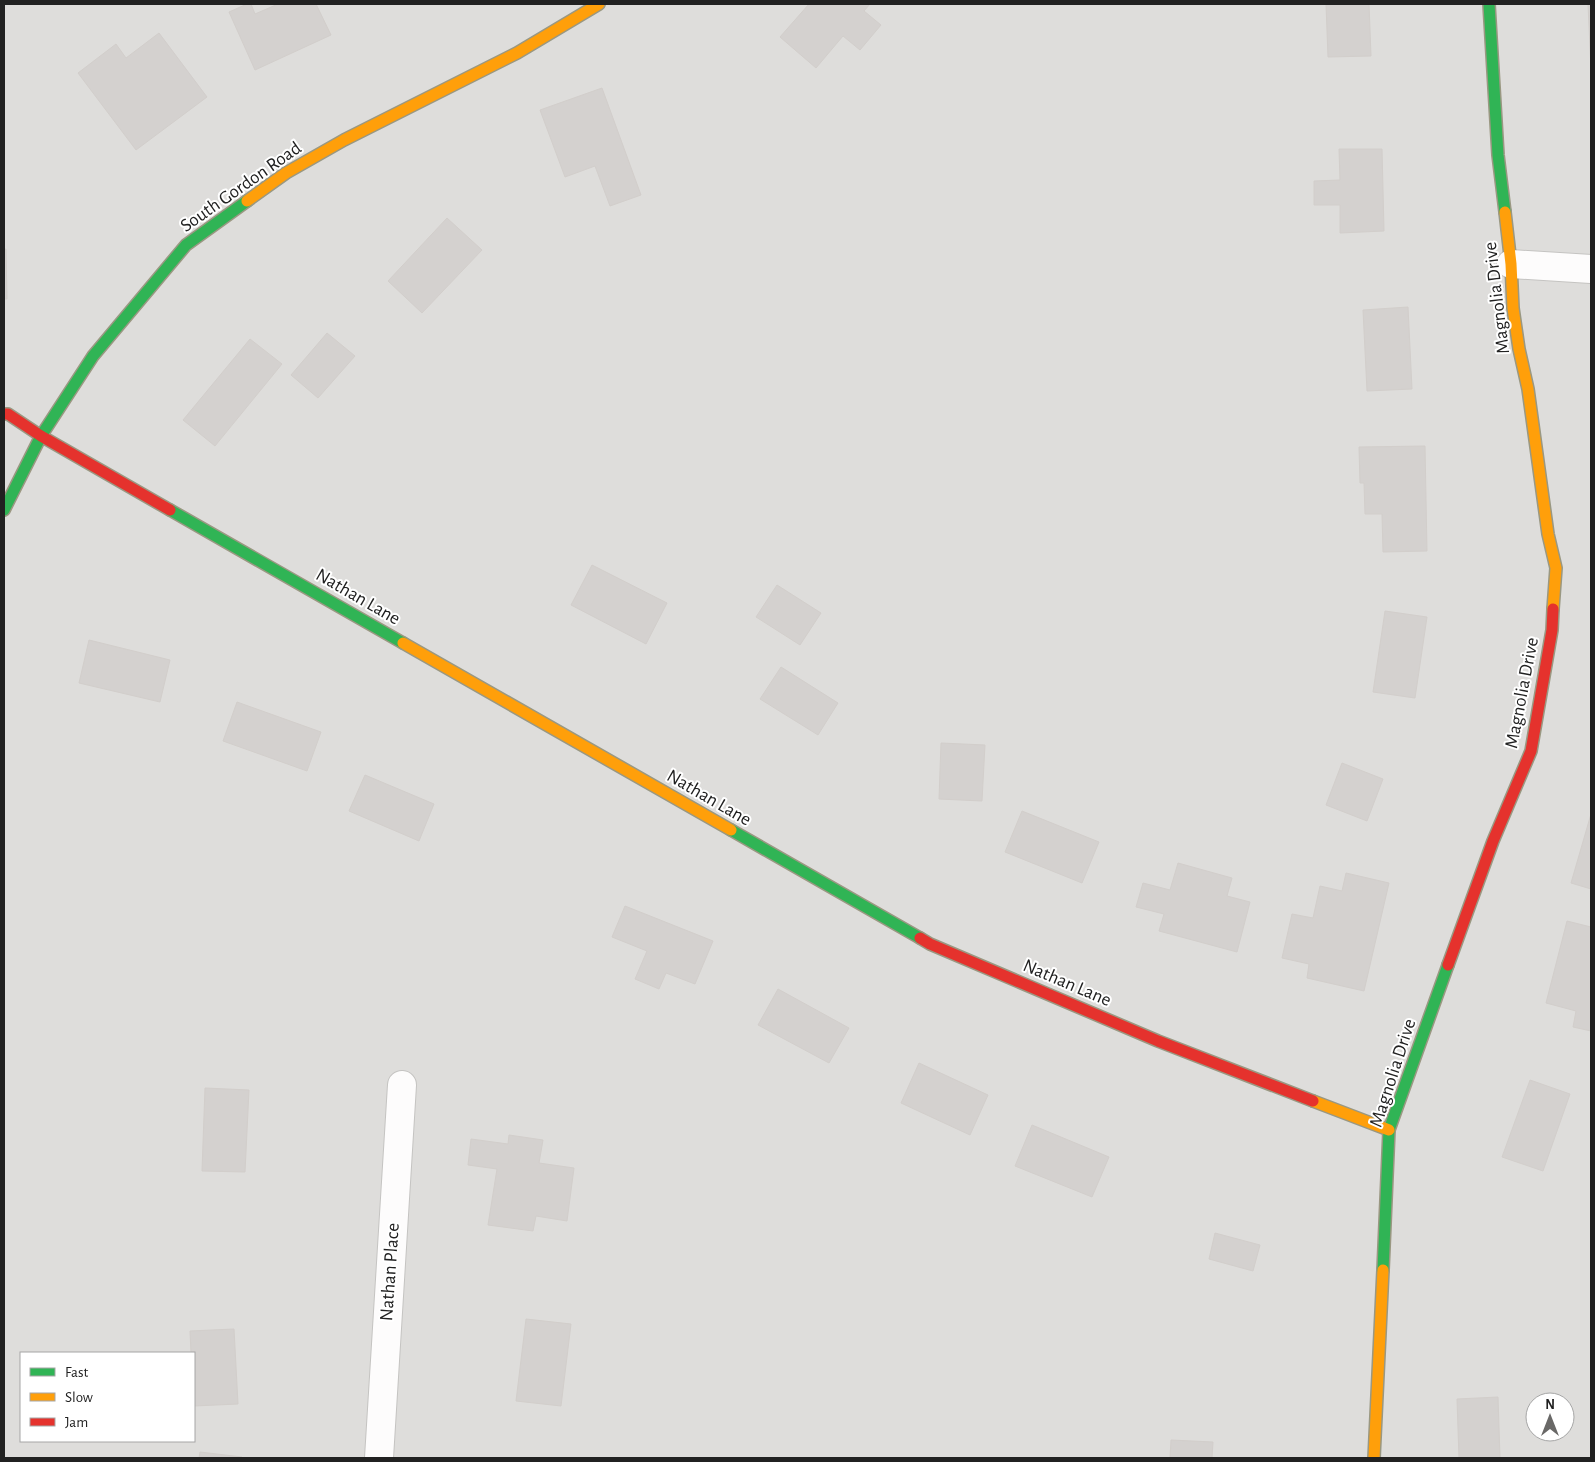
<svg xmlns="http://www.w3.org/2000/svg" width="1595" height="1462" viewBox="0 0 1595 1462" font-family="'Alegreya Sans',sans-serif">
<rect width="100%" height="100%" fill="#efedea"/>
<path fill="#dedddb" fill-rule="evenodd" d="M4,4H1591V1458H4ZM21,1353H194V1441H21ZM1535,1402H1565V1432H1535Z"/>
<path fill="#d4d1cf" stroke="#d2cecb" d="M247,4H251L255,14L278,4H316L331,35L255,70L229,12Z
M809,4H870L864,11L881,25L860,50L843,36L816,68L780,37Z
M1326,4H1369L1371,56L1328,57Z
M1588,4H1591V69Z
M159,33L207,97L136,150L78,73L116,44L126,58Z
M602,88L641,195L610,206L595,166L565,177L540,110Z
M1339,149H1382L1384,231L1340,233V205H1314V181L1340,180Z
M447,218L482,250L422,313L388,281Z
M4,249H6L7,299H4Z
M1408,307L1412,389L1367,391L1363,310Z
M327,333L355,356L318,398L291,375Z
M250,339L282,364L215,446L183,420Z
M1425,446L1427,551L1383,552L1382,514H1365L1364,483H1360L1359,447Z
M592,565L667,603L646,644L571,605Z
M777,585L821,613L800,645L756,617Z
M1385,611L1427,617L1415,698L1373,692Z
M89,640L170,660L160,702L79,683Z
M781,667L838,703L818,735L760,699Z
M237,702L321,732L307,771L223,741Z
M941,743L985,745L982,801L939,799Z
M1342,763L1383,779L1367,821L1326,805Z
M365,775L434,804L419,841L349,811Z
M1022,811L1099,842L1082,883L1005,852Z
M1591,814V889L1571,883Z
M1178,863L1232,878L1227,896L1250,902L1237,952L1159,931L1164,914L1136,907L1143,883L1170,890Z
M1346,873L1389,883L1364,991L1307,978L1309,964L1282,958L1292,914L1313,918L1320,886L1342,891Z
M625,906L713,941L695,984L666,973L659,989L635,979L647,951L612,937Z
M1567,921L1591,927V1031L1573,1027L1576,1011L1546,1003Z
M778,989L849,1028L829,1063L758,1025Z
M919,1063L988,1095L970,1135L901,1103Z
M1530,1080L1570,1094L1543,1171L1502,1157Z
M205,1088L249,1090L245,1172L202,1171Z
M1032,1125L1109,1157L1092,1197L1015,1166Z
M509,1135L543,1140L539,1163L574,1168L567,1221L536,1216L533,1231L488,1225L497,1169L468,1165L471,1139L508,1144Z
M1215,1233L1260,1245L1253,1271L1209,1259Z
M526,1319L571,1324L561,1406L516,1401Z
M234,1329L238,1404L194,1406V1353H191L190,1331Z
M1498,1397L1500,1458H1459L1457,1399Z
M1171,1440L1213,1442L1212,1458H1170Z
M200,1452L242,1457V1458H199Z"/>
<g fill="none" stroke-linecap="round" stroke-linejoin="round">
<g stroke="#c5c4c2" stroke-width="30">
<path id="street" d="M1511,264L1591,269
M379,1458L402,1085"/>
</g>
<g stroke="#9a9882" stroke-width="14">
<path id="fast" d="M1489,4L1498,155L1505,212
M4,510L41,436L93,356L186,245L247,201
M170,510L403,643
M731,830L920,938
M1383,1270L1389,1130L1448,965"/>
</g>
<g stroke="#9a9882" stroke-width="14">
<path id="slow" d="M247,201L286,173L344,140L517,53L599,4
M1505,212L1511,264L1513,308L1519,349L1528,389L1548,534L1556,568L1553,609
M403,643L731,830
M1313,1101L1389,1130
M1374,1458L1383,1270"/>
</g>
<g stroke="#9a9882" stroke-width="14">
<path id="jam" d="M4,414H8L41,436L170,510
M920,938L930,944L1158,1041L1313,1101
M1448,965L1493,841L1531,751L1552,630L1553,609"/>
</g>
<use href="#street" stroke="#fdfcfc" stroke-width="28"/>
<use href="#fast" stroke="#30b455" stroke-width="11"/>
<use href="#slow" stroke="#ff9f0a" stroke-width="11"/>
<use href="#jam" stroke="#e5322d" stroke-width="11"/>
</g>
<g text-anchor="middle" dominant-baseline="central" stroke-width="4" stroke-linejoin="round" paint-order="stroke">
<g font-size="19" fill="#212121" stroke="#fff">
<text transform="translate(241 187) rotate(-35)">South Gordon Road</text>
<text transform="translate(1497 298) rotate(-97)">Magnolia Drive</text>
<text transform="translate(358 597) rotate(30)">Nathan Lane</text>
<text transform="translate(1522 693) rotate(-79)">Magnolia Drive</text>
<text transform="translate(709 798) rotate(30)">Nathan Lane</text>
<text transform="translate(1067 983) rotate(23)">Nathan Lane</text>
<text transform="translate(1393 1073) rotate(-72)">Magnolia Drive</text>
<text transform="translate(390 1272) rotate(-86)">Nathan Place</text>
</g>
</g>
<rect width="1595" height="1462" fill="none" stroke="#212121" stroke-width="10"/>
<rect x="20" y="1352" width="175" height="90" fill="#ffffff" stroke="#a6a6a6"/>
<rect x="30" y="1368" width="25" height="8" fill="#30b455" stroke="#a6a6a6"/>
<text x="65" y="1377" font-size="15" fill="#212121">Fast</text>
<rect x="30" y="1393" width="25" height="8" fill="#ff9f0a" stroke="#a6a6a6"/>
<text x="65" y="1402" font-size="15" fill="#212121">Slow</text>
<rect x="30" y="1418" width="25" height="8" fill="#e5322d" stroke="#a6a6a6"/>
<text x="65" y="1427" font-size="15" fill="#212121">Jam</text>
<g transform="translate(1550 1417)"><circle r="24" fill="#ffffff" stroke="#a6a6a6"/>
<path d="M0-4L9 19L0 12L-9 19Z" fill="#696867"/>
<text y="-8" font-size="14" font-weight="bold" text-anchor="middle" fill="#212121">N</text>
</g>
</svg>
